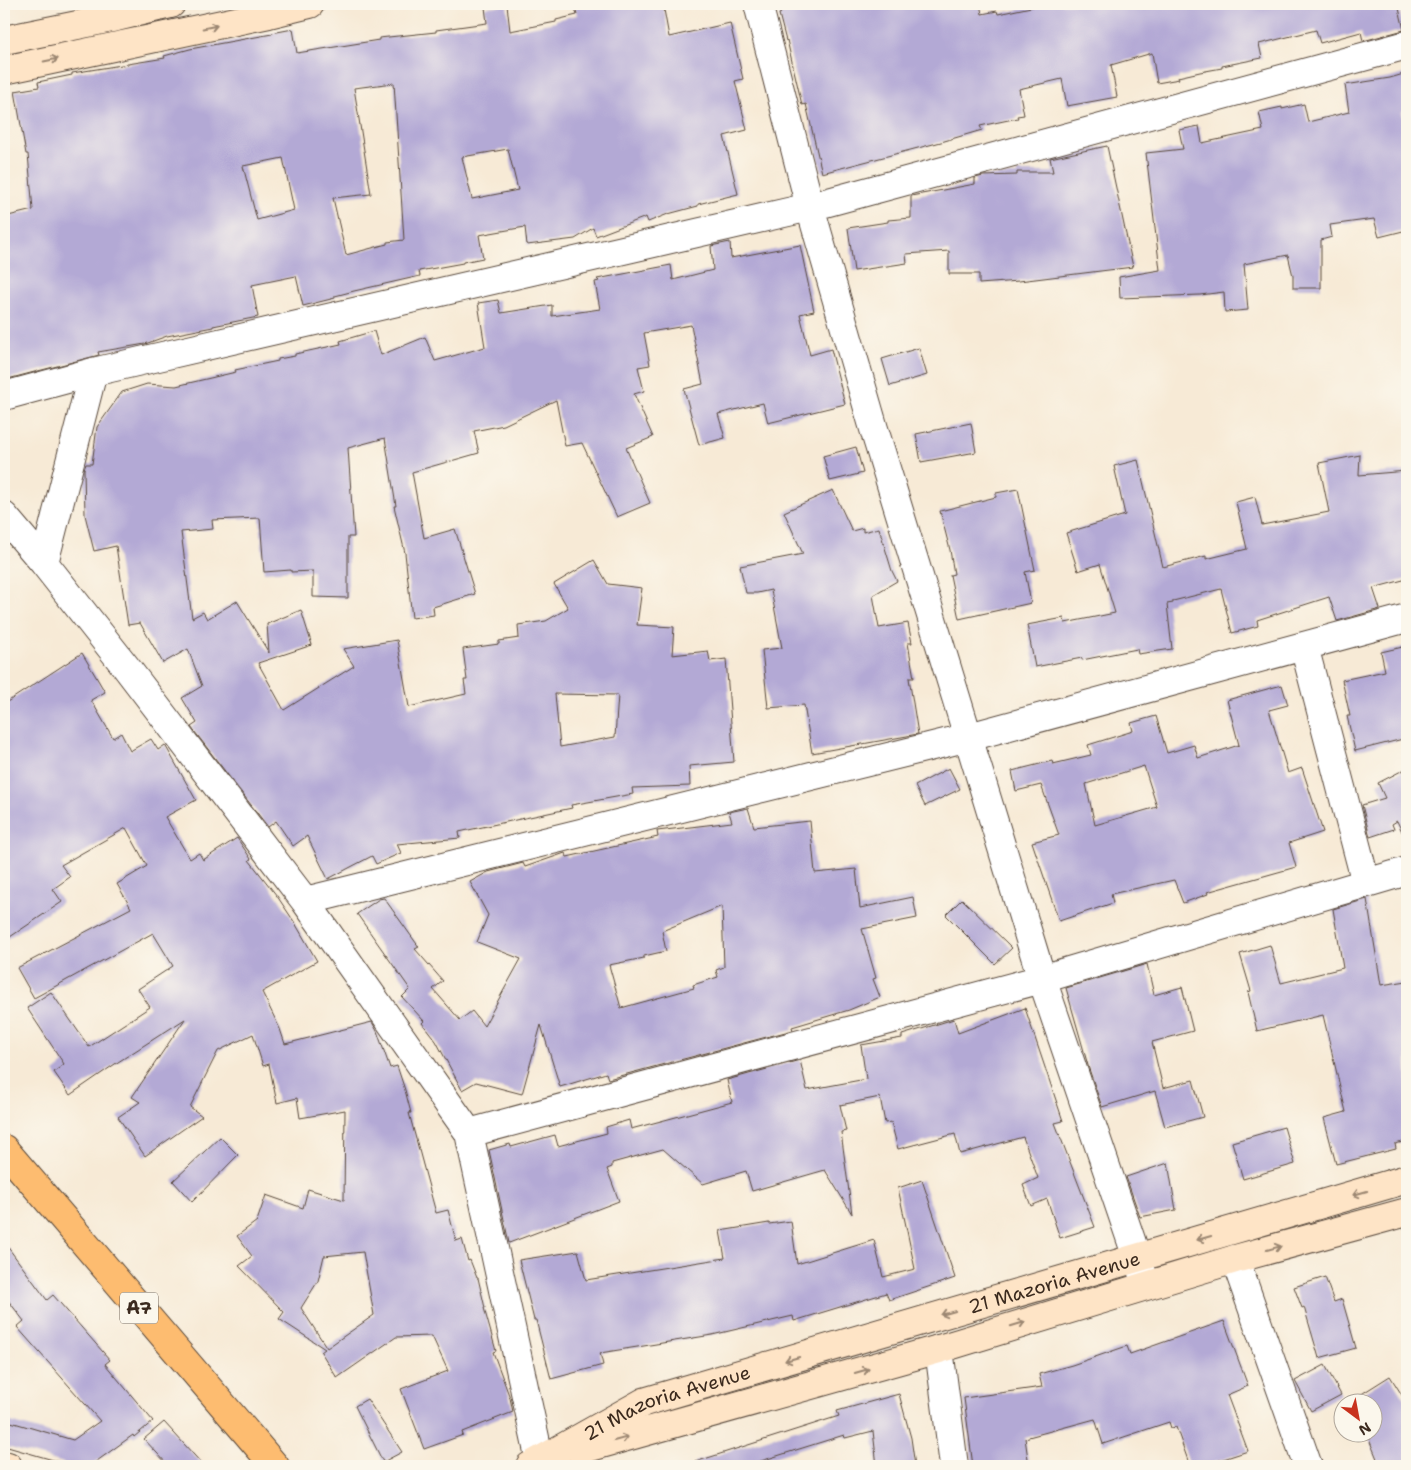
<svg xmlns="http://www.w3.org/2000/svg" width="1411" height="1470" viewBox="0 0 1411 1470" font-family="'Shantell Sans',sans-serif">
<rect width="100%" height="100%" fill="#fbf7ec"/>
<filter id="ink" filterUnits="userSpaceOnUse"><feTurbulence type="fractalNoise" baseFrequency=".02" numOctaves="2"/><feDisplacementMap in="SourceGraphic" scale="10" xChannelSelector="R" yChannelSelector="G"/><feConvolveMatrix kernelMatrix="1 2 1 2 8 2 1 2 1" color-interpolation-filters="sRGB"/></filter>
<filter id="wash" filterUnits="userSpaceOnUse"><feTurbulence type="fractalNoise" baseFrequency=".0096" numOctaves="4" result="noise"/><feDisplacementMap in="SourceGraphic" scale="20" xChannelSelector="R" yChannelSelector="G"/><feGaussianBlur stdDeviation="1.12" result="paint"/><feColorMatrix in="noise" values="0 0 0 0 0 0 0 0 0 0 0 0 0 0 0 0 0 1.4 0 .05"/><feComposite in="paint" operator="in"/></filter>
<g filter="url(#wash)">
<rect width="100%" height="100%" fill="#f7ead6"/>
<g id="blocks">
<path fill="#b3a9d5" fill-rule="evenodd" d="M574,4H663L669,37L730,23L743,79L735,81L747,130L724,136L738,194L698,204V206L668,214L648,222L646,217L596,236L593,228L575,239L527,245L525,227L479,235L483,258L463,262V263L419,271L420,276L354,291L335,296V298L303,306L296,276L252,285L258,317L213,326V327L167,336L145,344L98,352L99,355L4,380V217L33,210L28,154H26L15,91L39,87L38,82L72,75V73L165,58L164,56L190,49L272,34V33L293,29L297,53L379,40V38L436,32V30L487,23L485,7L507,5L510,31L556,22V20L577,15ZM394,83L404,240L387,242V244L346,255L333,198L371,194L354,88ZM508,149L518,190L472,199L462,157ZM283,158L294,210L257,220L243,166Z
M778,4H980L982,14L997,11L998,14L1045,4H1398L1404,30L1363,41L1361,32L1320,43L1316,30L1259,44L1262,58L1222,66V68L1200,72L1178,77L1179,79L1157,83L1152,53L1111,65L1117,97L1067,106L1062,79L1019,89L1024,115L1017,116L1018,118L980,126L982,130L941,142L822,173L806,104L802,105L787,40L786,41L779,14L781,13Z
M1407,73V110L1402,111L1407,146V230L1379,237L1374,219L1330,225L1332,237L1321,240V288H1293V276L1288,255L1244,264L1248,310L1225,312L1224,292L1200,295L1120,298L1119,277L1160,270L1146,153L1183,149L1179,130L1199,126L1202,143L1263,130L1259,112L1282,107V109L1304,104L1308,122L1349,112L1345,85L1390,78Z
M1107,146L1133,267L1019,281L979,284V274H949V251L906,254L907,263L854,271L848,228L888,222V220L911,218V196L975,184V178L983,176L1017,175V172H1053L1050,158Z
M730,242L731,258L800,245L814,311L800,314L810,355L831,349L845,404L768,423L763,403L718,414L725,438L699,445L684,389L703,384L691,325L644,333L650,365L638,367L644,391L634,394L653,437L626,448L650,503L617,517L582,443L565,446L556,400L504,425L474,431L479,453L412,472L424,538L455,529L475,594L433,607L434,615L412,618L405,553L394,506H396L385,438L348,448L354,537H348V598L313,597V571L291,572V570L264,572L260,518L212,520L213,529L181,532L192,618L203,612L207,619L237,601L269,653L267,624L301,610L312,645L258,663L284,710L354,666L343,649L397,640L409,707L466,694L464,680H467L463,649L499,644V641L519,638L518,625L546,621L568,608L554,584L594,560L608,584L642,588L637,625L674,627L672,655L708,651L710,661L726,659L734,762L689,766L690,786L632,788L633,794L571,805L572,808L459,832L460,838L397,844L401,853L376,864L372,856L328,879L307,836L293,846L276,821L268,827L191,727L197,723L182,698L202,686L188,649L163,663L140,623L128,625L116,546L94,551L85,515L84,469L86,464H92L97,427L122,392L147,384L176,386L236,372L235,370L278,361V359L295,356V354L341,344L340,341L374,331L381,355L425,337L435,361L485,347L478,303L498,300L501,313L552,305V316L600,309L595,282L599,281L597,279L671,265L673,280L713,270L711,246ZM555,694L618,695L615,737L560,747Z
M919,348L927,375L890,386L882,359Z
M971,423L976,452L921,462L916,434Z
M856,447L863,473L830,481L823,456Z
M1360,455L1359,475L1407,471V579L1373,588L1380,609L1337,621L1329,597L1257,620L1258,626L1232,633L1221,589L1173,601V603L1167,604L1172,649L1138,654L1137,649L1082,660V658L1035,667L1027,625L1064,618L1065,623L1115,613L1100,564L1078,571L1066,533L1125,515L1114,466L1138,460L1163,567L1206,556V559L1247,549L1236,502L1255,497L1262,525L1329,512L1319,463Z
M1018,489L1035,570L1025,572L1031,603L959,619L950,575L954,574L950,550L940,511L996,497V493Z
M833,490L852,531L863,528V532L879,528L892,571L897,581L873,595L879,628L908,623L912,643H908L914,678H909L918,734L812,753L804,705L768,708L762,650L782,648L771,590L757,593H746L740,566L803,554L784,512Z
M1407,646V738L1355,751L1347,716H1350L1342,680L1385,671L1381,652Z
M82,653L105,692L91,700L113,738L121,733L130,751L151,739L158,750L165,745L196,800L165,817L190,859L199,853L203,860L237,838L251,859L249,860L277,896L295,923L317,961L262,992L280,1029L285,1044L372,1022L377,1031L390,1068L397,1066L405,1090L411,1113H409L436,1213L448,1210L456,1241L462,1239L468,1261L470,1260L477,1278H478L485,1308H484L496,1351L493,1352L510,1398L513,1412L462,1432L463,1435L424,1449L401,1389L448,1371L432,1336L396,1337L337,1378L321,1352L325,1349L279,1319L284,1312L239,1266L252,1256L237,1236L257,1221L266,1195L303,1208L308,1189L344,1200L345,1110L300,1118L297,1098L277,1103L269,1064L263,1066L253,1034L218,1051L190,1107L202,1116L145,1156L118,1117L140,1102L132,1097L185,1019L115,1064L70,1095L54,1072L64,1064L27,1008L51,992L89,1047L150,1007L138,989L173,966L153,933L34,998L17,968L131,908L117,884L147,866L126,828L61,865L70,877L53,889L62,902L4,941V704ZM363,1252L374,1315L327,1348L301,1308L318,1281L324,1256Z
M1282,685L1288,705L1269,710L1288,773L1302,768L1323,832L1289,843L1296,867L1207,892L1208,894L1183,903L1174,880L1111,894L1113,903L1059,921L1032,842L1059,835L1041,785L1016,791L1012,771L1052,761L1053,764L1091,755L1088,745L1133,731L1131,723L1156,716L1167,753L1194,745L1198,758L1239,745L1227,700ZM1144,766L1157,807L1095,825L1086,784Z
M949,768L960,789L925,806L915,786Z
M1407,768V842L1397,821L1392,824L1394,829L1370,837L1362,805L1385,798L1378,783Z
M748,808L754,827L810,821L815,873L856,869L860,908L913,897L917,918L862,929L876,978L873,979L880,997L849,1010L792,1027L793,1030L608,1079L606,1073L560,1087L541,1025L522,1094L476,1082L462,1090L436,1041L422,1023L424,1021L402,997L410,989L357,914L379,899L384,898L419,947L415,949L443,981L433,989L460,1020L472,1011L484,1026L521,959L477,942L488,915L470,882L488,872L523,863L525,867L565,853L567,857L658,837L657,831L732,822L729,812ZM722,906L724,967L716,970L718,977L693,985L694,988L621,1008L609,965L644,958V956L666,951L662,931Z
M962,899L1012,948L995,964L946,915Z
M1367,899L1381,985L1407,981V1141L1395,1144L1396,1149L1336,1164L1324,1118L1346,1112L1323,1015L1257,1031L1248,992L1251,991L1240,954L1270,945L1281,983L1343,968L1333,909Z
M1147,964L1154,995L1182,987L1193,1031L1152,1042L1163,1088L1193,1080L1203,1117L1165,1127L1155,1091L1102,1107L1089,1069L1066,988Z
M1025,1008L1063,1121L1055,1123L1095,1227L1060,1238L1047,1199L1031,1206L1023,1185L1038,1178L1023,1137L960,1154L955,1134L898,1149L891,1122L885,1123L880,1097L840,1105L846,1131L841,1132L852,1214L825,1170L752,1191L746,1171L703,1184L663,1149L612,1163V1167L607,1169L619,1201L509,1243L489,1150L510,1144L511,1147L555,1135L558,1146L607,1133L606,1127L629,1120L631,1129L732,1102L727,1080L800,1060L807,1090L866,1079L861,1045L902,1038V1035L954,1019L958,1033Z
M1284,1127L1295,1164L1243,1179L1232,1142Z
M220,1137L238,1155L192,1202L173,1181Z
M1168,1163L1176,1210L1140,1217L1126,1177Z
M922,1180L955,1278L889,1300L886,1293L794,1321L793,1316L712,1335L600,1353L603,1365L551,1379L536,1320H534L519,1260L578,1251L586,1280L725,1258L720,1231L769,1223V1224L791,1221L797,1264L874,1240L883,1277L915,1269L898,1188Z
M4,1242L47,1300L53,1295L110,1360L105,1364L153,1421L134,1437L133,1435L90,1466H74L4,1446V1420L73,1440L100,1421L17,1327L24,1321L4,1295Z
M1325,1277L1334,1302L1342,1299L1356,1348L1319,1358L1304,1307L1302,1308L1294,1287Z
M1224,1321L1248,1386L1227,1395L1248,1451L1202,1466H1190L1176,1427L1171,1428L1169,1422L1103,1444L1095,1419L1025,1438L1029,1466H973L964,1398L1042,1387L1039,1374L1072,1365L1127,1346L1130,1354Z
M1325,1365L1341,1395L1311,1411L1295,1381Z
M1390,1376L1407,1403V1466H1380L1366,1432H1374V1402H1353L1352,1400Z
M899,1394L911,1438L915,1466H877L873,1431L845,1438L844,1435L745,1466H695V1462L839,1416L837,1411Z
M367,1399L402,1452L383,1462L355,1406Z
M164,1422L204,1466H169L144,1439Z"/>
</g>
</g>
<g filter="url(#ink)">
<use href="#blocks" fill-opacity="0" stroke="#57473a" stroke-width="1"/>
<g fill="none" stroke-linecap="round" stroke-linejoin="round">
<g stroke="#57473a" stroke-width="30">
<path id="street" d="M758,4L810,207L874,429L1042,979L1146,1284
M4,396L93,372L810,207L1407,45
M4,516L44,563L126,667L305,901L469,1133L540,1461
M44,563L93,372
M1304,646L1366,883
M305,901L969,737L1407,618
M469,1133L1042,979L1407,871
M1235,1259L1308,1466
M939,1349L954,1466"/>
</g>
<g stroke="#57473a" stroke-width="30">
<g id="secondary">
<path d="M4,40L117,17L171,4"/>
<path d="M4,70L269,14L310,4"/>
<path d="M580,1450L939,1349L1235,1259L1407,1212"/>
<path d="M4,1465L8,1466"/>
<path id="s1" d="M530,1466L644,1402L1407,1179"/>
</g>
</g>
<g stroke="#57473a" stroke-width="30">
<path id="primary" d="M4,1149L275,1466"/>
</g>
<use href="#street" stroke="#fff" stroke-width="28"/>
<use href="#secondary" stroke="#fee4c6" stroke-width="28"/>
<use href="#primary" stroke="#fdbc70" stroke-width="28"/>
</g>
<defs><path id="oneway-shaft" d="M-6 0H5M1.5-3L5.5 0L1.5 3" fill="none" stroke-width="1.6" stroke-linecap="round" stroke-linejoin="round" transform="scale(1.25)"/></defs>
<g stroke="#9c8772">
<use href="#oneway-shaft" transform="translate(210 27) rotate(-12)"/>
<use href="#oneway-shaft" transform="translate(51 60) rotate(-12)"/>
<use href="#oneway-shaft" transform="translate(1360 1193) rotate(164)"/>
<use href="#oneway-shaft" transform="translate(1204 1238) rotate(164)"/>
<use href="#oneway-shaft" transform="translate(1274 1248) rotate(-15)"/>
<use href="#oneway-shaft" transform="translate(948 1313) rotate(164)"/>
<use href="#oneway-shaft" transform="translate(1018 1324) rotate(-17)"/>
<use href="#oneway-shaft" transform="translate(792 1359) rotate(164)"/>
<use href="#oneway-shaft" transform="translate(862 1371) rotate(-16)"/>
<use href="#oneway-shaft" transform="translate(621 1439) rotate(-15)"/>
</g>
</g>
<g text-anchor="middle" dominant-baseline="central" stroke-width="4" stroke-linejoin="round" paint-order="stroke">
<rect fill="#fbf7ec" stroke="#75685c" stroke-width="1" x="120" y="1292.5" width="38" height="31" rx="4"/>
<g font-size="18" font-weight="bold" fill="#3b2a1e">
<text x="139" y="1308">A7</text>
</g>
<g font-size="19" fill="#3b2a1e" stroke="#fbf7ec">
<text stroke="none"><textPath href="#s1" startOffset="558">21 Mazoria Avenue</textPath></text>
<text stroke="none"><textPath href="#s1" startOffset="152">21 Mazoria Avenue</textPath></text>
</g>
</g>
<rect width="1411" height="1470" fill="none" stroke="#fbf7ec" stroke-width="20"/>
<g transform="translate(1358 1418) rotate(148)"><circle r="24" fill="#fbf7ec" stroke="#aea59a"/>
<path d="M0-4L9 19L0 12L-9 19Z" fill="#c8321e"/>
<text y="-8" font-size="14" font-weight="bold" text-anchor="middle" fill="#3b2a1e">N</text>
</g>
</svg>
